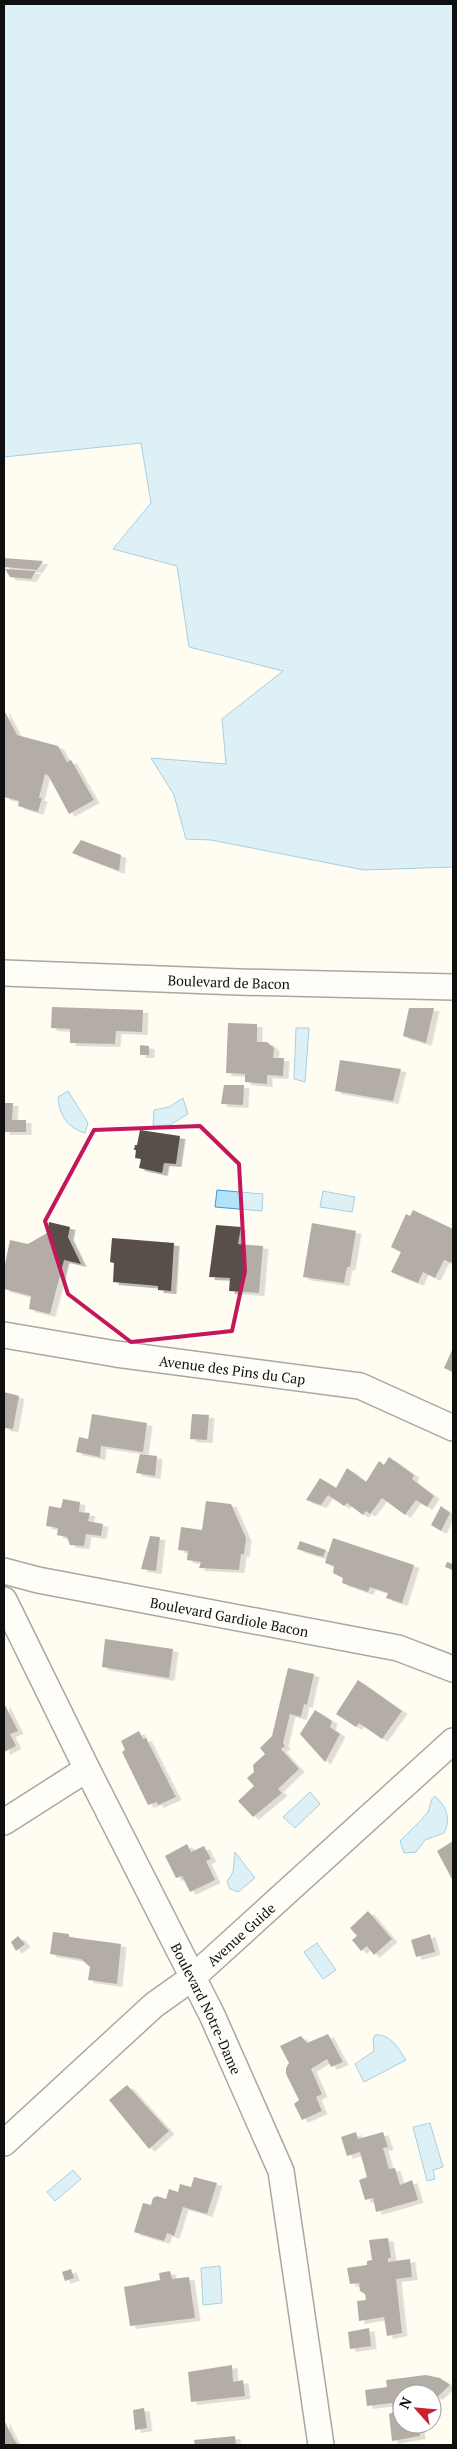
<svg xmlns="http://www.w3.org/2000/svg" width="457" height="2449" viewBox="0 0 457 2449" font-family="'PT Serif',serif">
<defs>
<filter id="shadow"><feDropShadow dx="5.5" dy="3" stdDeviation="0" flood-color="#0004"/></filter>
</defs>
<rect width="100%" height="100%" fill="#fffcf2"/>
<path fill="#b4e2f9" stroke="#389bd3" d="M4,4H453V867L364,870L211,840L186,839L174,795L151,758L226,764L222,719L283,671L189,647L177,566L113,549L151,503L141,443L4,457Z
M296,1028H309L305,1082L294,1079Z
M68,1091L88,1123L85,1133C68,1128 59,1116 58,1097Z
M183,1098L188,1114L170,1125L153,1126L154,1110L169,1107Z
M217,1190L263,1194L262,1211L215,1207Z
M323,1191L355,1197L352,1212L320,1207Z
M310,1792L320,1804L295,1828L283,1817Z
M435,1796C447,1807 451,1819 444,1833L425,1840L416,1852L404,1853L400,1841L421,1820L428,1812L432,1799Z
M235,1852L255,1878L238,1892L230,1889L227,1882L233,1872Z
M317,1943L336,1970L323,1979L304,1952Z
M375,2035C391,2034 399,2049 406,2060L364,2082L355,2064L374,2051L373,2039Z
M430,2123L443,2167L433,2170L435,2179L427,2181L413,2127Z
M73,2170L81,2179L55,2201L47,2192Z
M220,2266L222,2303L203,2305L201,2268Z"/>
<path fill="#59504b" filter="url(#shadow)" d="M4,558L43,561L37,570L4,567Z
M5,569L36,571L31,579L10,577Z
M4,710L17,735L58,746L67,762L71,760L94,800L69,814L48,775L45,774L39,798H42L38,812L18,806L19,801L4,797Z
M81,840L121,855L119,871L72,853Z
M52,1007L143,1010L142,1032L116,1031L115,1044L70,1043V1029L51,1028Z
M409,1008H434L426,1043L403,1036Z
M228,1023L257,1024V1042H267L274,1048L273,1058H284L283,1076L267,1075V1084L245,1082V1074L226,1073Z
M140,1045L149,1046V1055H140Z
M340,1060L401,1069L393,1101L335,1091Z
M224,1085H244L243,1105L221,1104Z
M4,1103H13L12,1120H26V1132H4Z
M140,1130L180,1136L176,1164L164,1163L162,1173L139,1168L141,1159L135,1158L136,1150H134L135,1145H137Z
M413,1210L453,1229V1257L451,1263L444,1260L435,1278L423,1272L418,1283L391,1272L401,1252L391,1247L406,1214L410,1216Z
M49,1222L70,1227L68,1237L81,1264L64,1260L50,1314L29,1309L31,1296L4,1289V1269L10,1240L28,1244L47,1233Z
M312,1223L356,1231L350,1267H347L344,1283L303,1277Z
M216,1225L241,1227L238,1244L263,1246L259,1293L229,1291L230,1278L209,1277Z
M112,1238L174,1243L171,1291L158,1290V1286L113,1282L114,1263L110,1262Z
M453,1348V1372L444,1368Z
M4,1392L19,1396L13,1429L4,1428Z
M92,1414L147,1423L143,1452L101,1446L100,1457L76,1452L79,1437L88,1439Z
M192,1414L209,1415L207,1440L190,1439Z
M140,1454L157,1456L155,1476L136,1473Z
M389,1457L414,1475L412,1479L434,1496L427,1507L416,1500L405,1515L382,1498L370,1514L366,1511L363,1515L347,1503L344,1506L328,1495L321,1505L306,1500L320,1478L336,1488L347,1468L366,1482L379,1461L384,1465Z
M63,1499L80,1502L79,1512L90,1513L88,1521L103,1524L101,1536L86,1534L84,1546L70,1545L67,1537L57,1535L58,1528L46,1526L49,1506L61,1508Z
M206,1501L231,1504L246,1538L244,1554H241L239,1570L199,1568L201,1562L187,1560L188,1551L178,1550L181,1527L202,1530Z
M441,1506L450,1513L441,1531L431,1525Z
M150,1536L160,1537L156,1571L141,1569Z
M333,1538L414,1565L402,1603L386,1598L388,1593L370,1587L368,1592L342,1583L343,1578L333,1573L334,1566L325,1563Z
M300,1541L326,1550L323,1557L297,1549Z
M447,1562L453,1564V1570L445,1567Z
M105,1639L173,1649L169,1678L102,1667Z
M288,1668L314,1674L307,1705L304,1704L301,1717L290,1714L283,1743L285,1746L281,1749L299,1769L278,1789L282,1793L253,1817L238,1801L254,1786L247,1778L254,1772L253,1765L265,1754L260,1748L272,1736Z
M358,1680L402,1711L382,1739L359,1723L356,1727L336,1714Z
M4,1703L18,1731L10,1734L16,1746L4,1752Z
M315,1710L332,1721L330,1727L340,1734L325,1762L300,1734Z
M139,1731L143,1739L146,1738L176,1797L158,1805L157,1802L148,1805L122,1752L125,1750L121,1741Z
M453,1841V1881L437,1851Z
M187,1844L191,1852L204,1846L211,1859L206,1861L215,1880L190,1892L182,1876L176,1878L165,1856Z
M368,1911L392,1939L374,1955L367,1946L361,1951L352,1940L357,1936L350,1928Z
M53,1932L69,1934V1937L121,1944L117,1984L88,1980L90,1967L81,1959L50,1954Z
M430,1934L435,1952L416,1957L411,1940Z
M18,1936L25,1944L16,1951L11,1942Z
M328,2034L343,2062L331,2067L327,2059L311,2069L322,2094L316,2097L322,2111L302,2120L294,2104L299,2100L286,2074V2068L289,2063L280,2046L301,2036L307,2043Z
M127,2085L169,2131L149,2149L109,2100Z
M356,2132L358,2139L383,2132L388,2147L383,2148L389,2169L395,2168L400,2185L412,2180L418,2200L376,2212L373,2198L365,2200L359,2180L367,2177L360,2152L347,2156L341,2137Z
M194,2177L217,2183L207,2214L183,2207L174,2236L167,2233L164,2241L134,2232L143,2203L151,2205L153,2198L157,2196L166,2199L169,2189L178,2192L180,2184L191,2187Z
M388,2238L391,2258H388V2262L410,2259L412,2277L396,2279L402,2333L387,2336L384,2317L359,2321L357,2301L366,2300L365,2294L360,2291L359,2283L350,2284L347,2268L367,2265V2261L372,2260L369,2240Z
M71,2269L74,2278L65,2281L62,2272Z
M170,2271L172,2279L189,2277L195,2318L130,2326L124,2287L160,2280L159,2273Z
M369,2328L371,2346L350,2349L348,2332Z
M232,2365L233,2382L243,2380L245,2396L191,2402L188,2372Z
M426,2375L440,2378L450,2385L437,2397L428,2392L402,2394V2424H419L420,2436L392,2441L389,2414L393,2412L392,2403L367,2406L365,2390L387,2387L386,2380Z
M144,2408L147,2428L135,2430L133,2410Z
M4,2420L13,2438L18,2445H4Z
M235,2436L236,2445H195L194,2440Z"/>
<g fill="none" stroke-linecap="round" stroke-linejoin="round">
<g stroke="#424242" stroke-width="28">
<g id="minor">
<path id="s1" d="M4,973L239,982L453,987"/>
<path id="s2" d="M4,1335L116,1354L360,1386L453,1428"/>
<path id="s3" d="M4,1571L38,1580L398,1648L453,1669"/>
<path id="s4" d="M4,1600L87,1769L212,2015L281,2171L321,2445"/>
<path d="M4,1822L87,1769"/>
<path id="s5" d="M4,2143L154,2005L192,1978L453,1741"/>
</g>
</g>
<use href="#minor" stroke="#fff" stroke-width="25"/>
</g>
<path d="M0 0H457V2449H0ZM200,1126L239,1164L245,1271L232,1331L131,1342L68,1294L45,1221L94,1130Z" fill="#fffcf2" fill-opacity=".55" fill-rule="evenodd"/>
<path fill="none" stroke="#c2185b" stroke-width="4" stroke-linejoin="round" d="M200,1126L239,1164L245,1271L232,1331L131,1342L68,1294L45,1221L94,1130Z"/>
<g text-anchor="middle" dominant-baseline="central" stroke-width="5" stroke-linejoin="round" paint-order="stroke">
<g font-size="14" fill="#0f0f0f" stroke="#fff">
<text stroke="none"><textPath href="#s1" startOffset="225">Boulevard de Bacon</textPath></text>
<text stroke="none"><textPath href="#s2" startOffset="231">Avenue des Pins du Cap</textPath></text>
<text stroke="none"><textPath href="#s3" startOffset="230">Boulevard Gardiole Bacon</textPath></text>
<text stroke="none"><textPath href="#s5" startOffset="316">Avenue Guide</textPath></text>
<text stroke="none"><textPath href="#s4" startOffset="456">Boulevard Notre-Dame</textPath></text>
</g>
</g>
<rect width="457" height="2449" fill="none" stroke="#0f0f0f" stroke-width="10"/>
<g transform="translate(417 2409) rotate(297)"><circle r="24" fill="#ffffff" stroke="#9f9f9f"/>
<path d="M0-4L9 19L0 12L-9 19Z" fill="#c7202e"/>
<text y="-8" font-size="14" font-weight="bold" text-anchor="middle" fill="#0f0f0f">N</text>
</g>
</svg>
